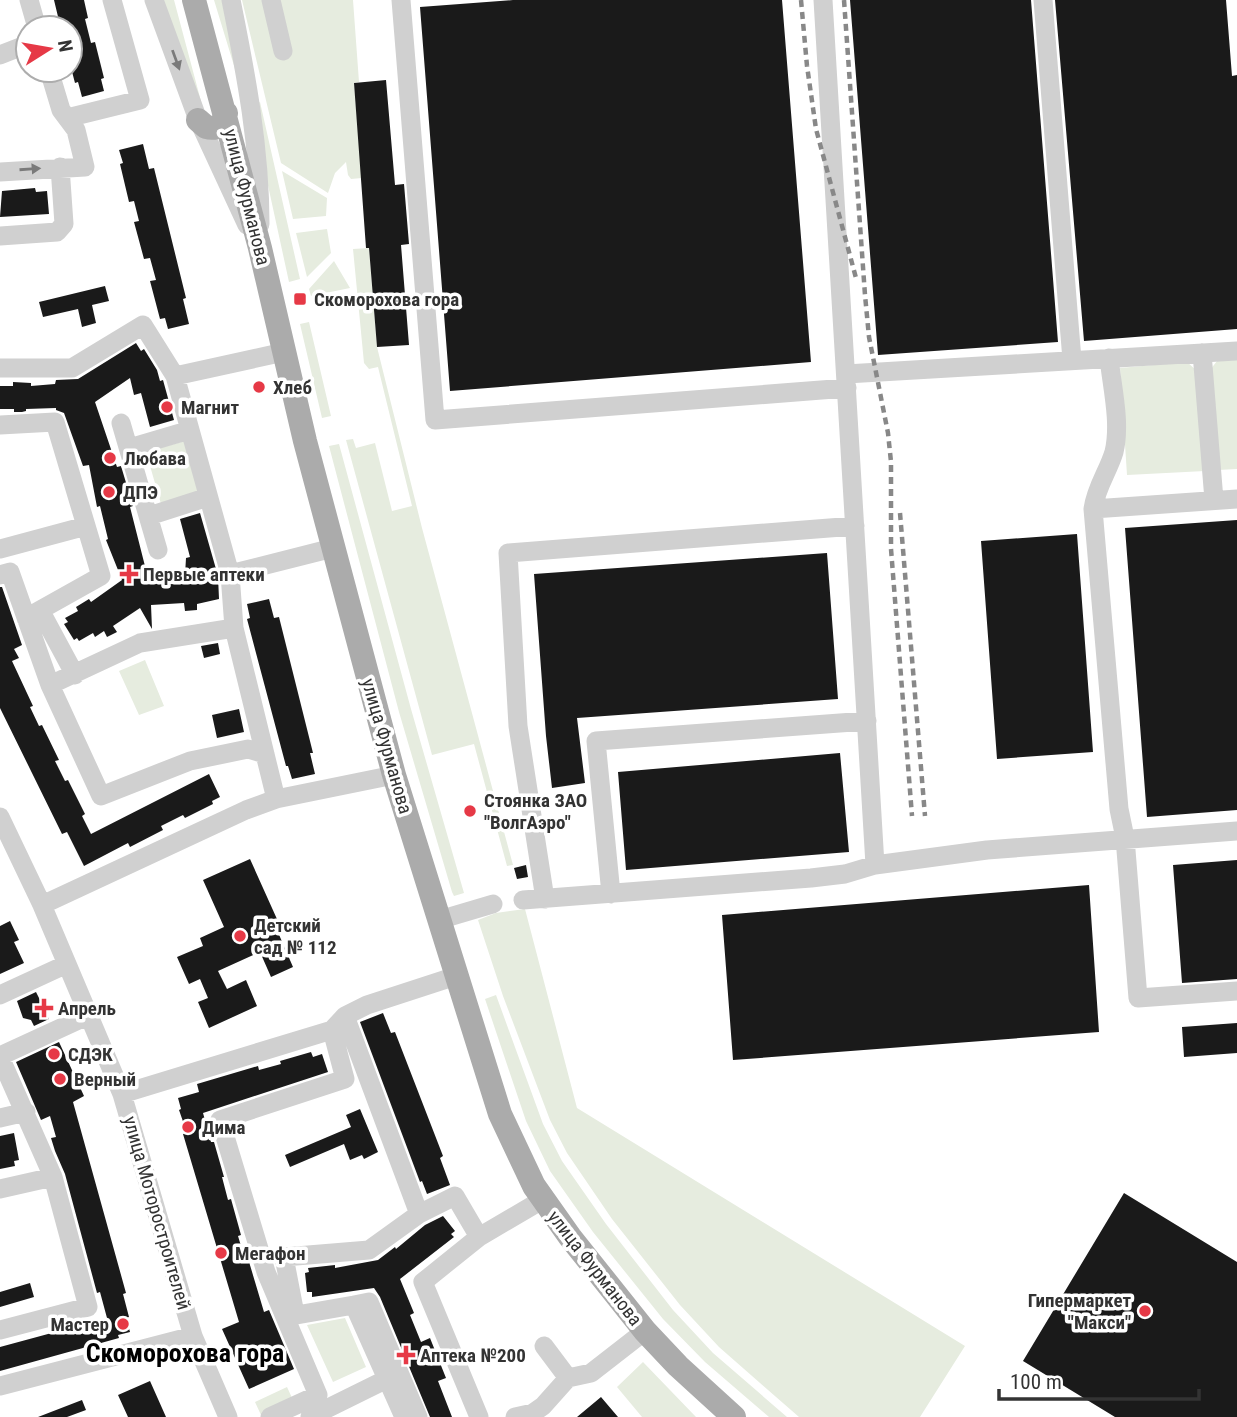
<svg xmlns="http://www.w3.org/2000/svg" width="1237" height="1417" viewBox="0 0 1237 1417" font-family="'Roboto Condensed',sans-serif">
<rect width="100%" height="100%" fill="#fff"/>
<path fill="#e6ecdf" d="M162,0H174L202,105Z
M214,0H222L242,92Z
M242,0H353L359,82L354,83L362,178L351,179L348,175L346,162L335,173L328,193L281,163Z
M260,102L300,279L289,282L264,167L258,103Z
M282,171L327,198L326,216L293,219Z
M327,229L331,253L307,277L296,233Z
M369,248L377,347L422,528L513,865L507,866L474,744L432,755L346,440L353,439L356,448L375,443L392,511L412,506L378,367L369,369L364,363L353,249Z
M334,261L350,288L311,296L309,289Z
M309,322L331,416L322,418L300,324Z
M1237,360V469L1218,470L1210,370L1217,361Z
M1187,362L1197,371L1205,471L1127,475L1120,368Z
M185,441L200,493L161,504L146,452Z
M339,444L411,709L464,893L454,896L452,892L399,712L329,446Z
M145,660L164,706L139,715L119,671Z
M525,909L577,1108L965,1346L920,1417H799L719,1347L680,1305L612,1219L567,1153L550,1120L503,996L478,920L496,913Z
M496,995L543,1124L562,1161L606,1224L673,1310L713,1353L787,1417H769L705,1362L663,1319L593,1232L550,1171L526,1121L485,999Z
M345,1318L366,1367L333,1382L307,1325Z
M643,1362L696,1417H642L617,1387Z
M287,1387L293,1400L261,1415L255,1402Z"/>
<path fill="#1a1a1a" d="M54,0H84L88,18L85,19L91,43L95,42L104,78L101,79L104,91L82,97L78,82L75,83L70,64V28H65L64,24L60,25Z
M513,0H782L811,362L450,391L420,7Z
M850,0H1031L1058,342L878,355Z
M1055,0H1226L1232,76L1237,75V329L1084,341Z
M386,80L395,185L404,184L409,244L401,245L409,345L377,347L369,248H366L354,83Z
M143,144L149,169L154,168L186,298L183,299L189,324L168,329L165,318L160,319L150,281L156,280L150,258L144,259L134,222L139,221L134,201L129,202L120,164L123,163L119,150Z
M35,188L36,192L47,191L49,214L0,217L2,191Z
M105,286L109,301L92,305L96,323L82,327L78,309L43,317L39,302Z
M136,343L141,351L144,349L157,370L160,381L163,380L174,420L150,427L141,393L134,395L130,378L95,402L117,467L121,466L133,506L130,507L147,574L166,572L167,576L185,575L186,558L190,557L180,519L200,513L218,576L219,599L197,604V610L185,611L184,603L151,605L152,629L140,608L113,626L117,632L107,637L104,631L95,637L93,633L79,641L77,638L74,640L64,624L68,622L65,618L78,611L76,607L89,599L91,602L122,580L106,540L108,539L100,506L97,507L89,465L83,466L64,413L56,410V408L26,409V411L22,412H14V409H0V386H13V382L31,383V386L55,384L56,380L78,379Z
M1237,520V810L1147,817L1125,528Z
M1077,534L1093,752L997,759L981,541Z
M827,553L838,699L577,718L585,783L552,788L546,736L534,574Z
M0,587H2L22,645L14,649L19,658L12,661L33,706L30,707L39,726L42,725L59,760L55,761L65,781L68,780L85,814L82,816L91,834L209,774L220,797L212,801L213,804L185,818L183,815L161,826L163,830L130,847L128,843L84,866L67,832L62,834L0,708Z
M269,599L274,618L279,617L313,753H310L315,774L292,779L288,766H286L247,619L250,618L247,604Z
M218,643L220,654L204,658L201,646Z
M239,709L244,732L217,738L212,715Z
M840,753L849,852L626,870L618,772Z
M250,859L281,928L277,930L293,967L271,977L260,952L218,971L227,989L246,980L257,1006L209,1028L198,1002L208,998L200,979L189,984L177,957L203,946L200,938L224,927L203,880Z
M1237,860V979L1182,983L1173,865Z
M526,865L528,877L517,879L514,868Z
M1089,885L1099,1032L733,1060L722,915Z
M10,921L19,940L14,942L24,963L0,974V926Z
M36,992L40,1000L44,998L51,1011L46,1013L49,1019L34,1026L31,1020L23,1018L17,1001Z
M383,1013L391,1033L395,1032L443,1156L440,1158L450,1185L427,1194L422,1181L420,1182L360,1022Z
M1237,1023V1053L1184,1057L1182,1027Z
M59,1042L84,1096L73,1102L126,1293L123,1294L129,1317L126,1318L130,1332L118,1335L119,1338L0,1371V1347L107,1318L100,1292L97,1293L65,1174L55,1151L51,1138L56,1137L50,1116L41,1120L16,1062Z
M311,1052L313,1057L322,1054L328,1072L203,1113L211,1142H214L224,1177H222L228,1200L231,1199L241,1235L238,1236L244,1256L247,1255L264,1312L269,1310L294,1369L249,1389L222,1329L239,1322L183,1134L187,1133L179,1110L181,1109L178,1098L199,1092L197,1084L258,1066L259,1070L281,1064L280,1061Z
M360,1109L378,1152L364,1159L362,1155L350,1160L344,1144L290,1167L285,1155L351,1127L346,1115Z
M14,1133L19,1160L14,1161L15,1166L0,1169V1136Z
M1124,1193L1237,1262V1417H1115L1023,1361Z
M443,1216L455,1231L451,1234L454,1237L400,1279L414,1313L410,1315L421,1342L430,1338L446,1378L438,1381L452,1417H430L380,1297L374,1288L312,1297V1292H307L305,1273L309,1272L308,1268L335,1265V1268L378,1260L395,1247L396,1249L425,1225Z
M30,1283L34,1297L0,1307V1292Z
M150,1381L166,1417H128L118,1395Z
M601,1397L618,1417H577Z
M82,1400L86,1410L67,1417H38Z"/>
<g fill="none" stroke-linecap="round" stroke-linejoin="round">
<path stroke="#d0d0d0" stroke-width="19" d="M29,0L37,28
M154,0L197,117L247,225
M231,0C246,74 260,148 260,224
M271,0L283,51
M401,0L435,420L847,388
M823,0L875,865
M1043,0L1072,360
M0,55L28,44
M67,118L140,100L112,0
M0,172L85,167L76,130L61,110L49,70
M0,236L57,232L64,224L60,167
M1202,353L1214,500
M1109,358C1112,387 1121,423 1114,452C1108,472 1096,487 1093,509L1119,809L1125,838L1138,998L1237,991
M0,368H72L143,325L175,376L230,574L234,628L276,799
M846,374L1237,351
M175,376L284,352
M121,423L158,550
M0,425L55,422L101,576L26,618
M129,448L190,430
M1093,509L1237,499
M149,516L208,497
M0,549L86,526
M230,574L333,548
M0,575L10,572L50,685L101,796L190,761L248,749L265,754
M40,610L75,675
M50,685L140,643L234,628
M0,817L42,905L122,1094L193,1336L228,1417
M611,894L596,741L867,721
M545,899L518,726L508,553L855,526
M523,900L811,878L845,874L875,865L987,850L1237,831
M42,905L246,810L276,799L394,775
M439,920L493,904
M0,995L67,964
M345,1016L419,1214
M0,1056L89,1015
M0,1057L53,1177L88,1307L0,1330
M122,1094L332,1030L345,1016L367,1005L456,976
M0,1118L26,1112
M0,1189L53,1177
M354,1305L369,1302L418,1417
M295,1314L284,1257L369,1250L419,1214L455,1196L479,1237
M285,1317L354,1305L404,1417
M544,1346L568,1378
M0,1386L193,1336
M270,1417L318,1395L266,1272L220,1120L345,1079L332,1030
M310,1417L387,1379
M479,1417L423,1282L479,1237L542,1200
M515,1417L533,1413L543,1406L568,1378L591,1373L645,1331"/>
<path stroke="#ababab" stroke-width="24" d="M194,0L260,248L305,441L394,775L500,1114L534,1186L570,1237L645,1331L678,1366L734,1417
M198,120L206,127C217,130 224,124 226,113"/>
<path stroke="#888" stroke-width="4.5" stroke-dasharray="7 5" stroke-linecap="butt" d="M801,0L807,66L816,129L856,278
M844,0L865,295L869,337L888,433L891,462V549L912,816
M900,513L925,816"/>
</g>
<defs><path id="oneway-solid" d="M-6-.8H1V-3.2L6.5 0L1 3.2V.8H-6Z" transform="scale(1.75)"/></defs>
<g fill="#7a7a7a">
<use href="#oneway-solid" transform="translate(176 60) rotate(70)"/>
<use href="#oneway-solid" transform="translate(30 169) rotate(-4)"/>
</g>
<g fill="#e63946" stroke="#fff" stroke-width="2.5">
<rect x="293" y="292" width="14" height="14" rx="3.5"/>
<circle cx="259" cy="387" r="7"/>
<circle cx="167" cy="407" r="7"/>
<circle cx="110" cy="458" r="7"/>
<circle cx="109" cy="492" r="7"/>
<path d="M125.5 563.5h7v7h7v7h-7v7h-7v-7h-7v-7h7z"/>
<circle cx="470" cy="811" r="7"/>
<circle cx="240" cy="936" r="7"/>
<path d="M40.5 997.5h7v7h7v7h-7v7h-7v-7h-7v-7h7z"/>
<circle cx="54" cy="1054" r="7"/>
<circle cx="60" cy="1079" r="7"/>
<circle cx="188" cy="1127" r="7"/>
<circle cx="221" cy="1253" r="7"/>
<circle cx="1145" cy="1311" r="7"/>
<circle cx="123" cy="1324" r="7"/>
<path d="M402.5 1344.5h7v7h7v7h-7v7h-7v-7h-7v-7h7z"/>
</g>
<g text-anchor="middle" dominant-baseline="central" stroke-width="7" stroke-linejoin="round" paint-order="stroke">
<g font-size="19" fill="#333" stroke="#fff">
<text transform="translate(247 197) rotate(76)">улица Фурманова</text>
<text transform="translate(387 746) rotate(74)">улица Фурманова</text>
<text transform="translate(157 1213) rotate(74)">улица Моторостроителей</text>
<text transform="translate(595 1268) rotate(52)">улица Фурманова</text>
</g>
<g font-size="19" font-weight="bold" fill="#333" stroke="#fff" text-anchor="start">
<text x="314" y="299">Скоморохова гора</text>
<text x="273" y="387">Хлеб</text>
<text x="181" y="407">Магнит</text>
<text x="124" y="458">Любава</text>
<text x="123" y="492">ДПЭ</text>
<text x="143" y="574">Первые аптеки</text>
<text x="484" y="800">Стоянка ЗАО<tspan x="484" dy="22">"ВолгАэро"</tspan></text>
<text x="254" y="925">Детский<tspan x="254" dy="22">сад № 112</tspan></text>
<text x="58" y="1008">Апрель</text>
<text x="68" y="1054">СДЭК</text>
<text x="74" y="1079">Верный</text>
<text x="202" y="1127">Дима</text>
<text x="235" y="1253">Мегафон</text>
<text x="1131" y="1300" text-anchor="end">Гипермаркет<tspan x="1131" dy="22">"Макси"</tspan></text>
<text x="109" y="1324" text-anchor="end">Мастер</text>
<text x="420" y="1355">Аптека №200</text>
</g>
<g font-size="26" font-weight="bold" fill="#000" stroke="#fff">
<text x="185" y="1353">Скоморохова гора</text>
</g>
</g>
<g transform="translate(49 49) rotate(79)"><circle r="33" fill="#ffffff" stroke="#adadad" stroke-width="2"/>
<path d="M0-5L12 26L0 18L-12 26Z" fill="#e63946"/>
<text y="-10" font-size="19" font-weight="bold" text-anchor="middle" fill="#333333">N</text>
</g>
<path d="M999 1389v10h200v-10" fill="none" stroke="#333333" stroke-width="3.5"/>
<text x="1010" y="1389" font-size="21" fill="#333333" stroke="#ffffff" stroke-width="5" paint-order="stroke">100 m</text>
</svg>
